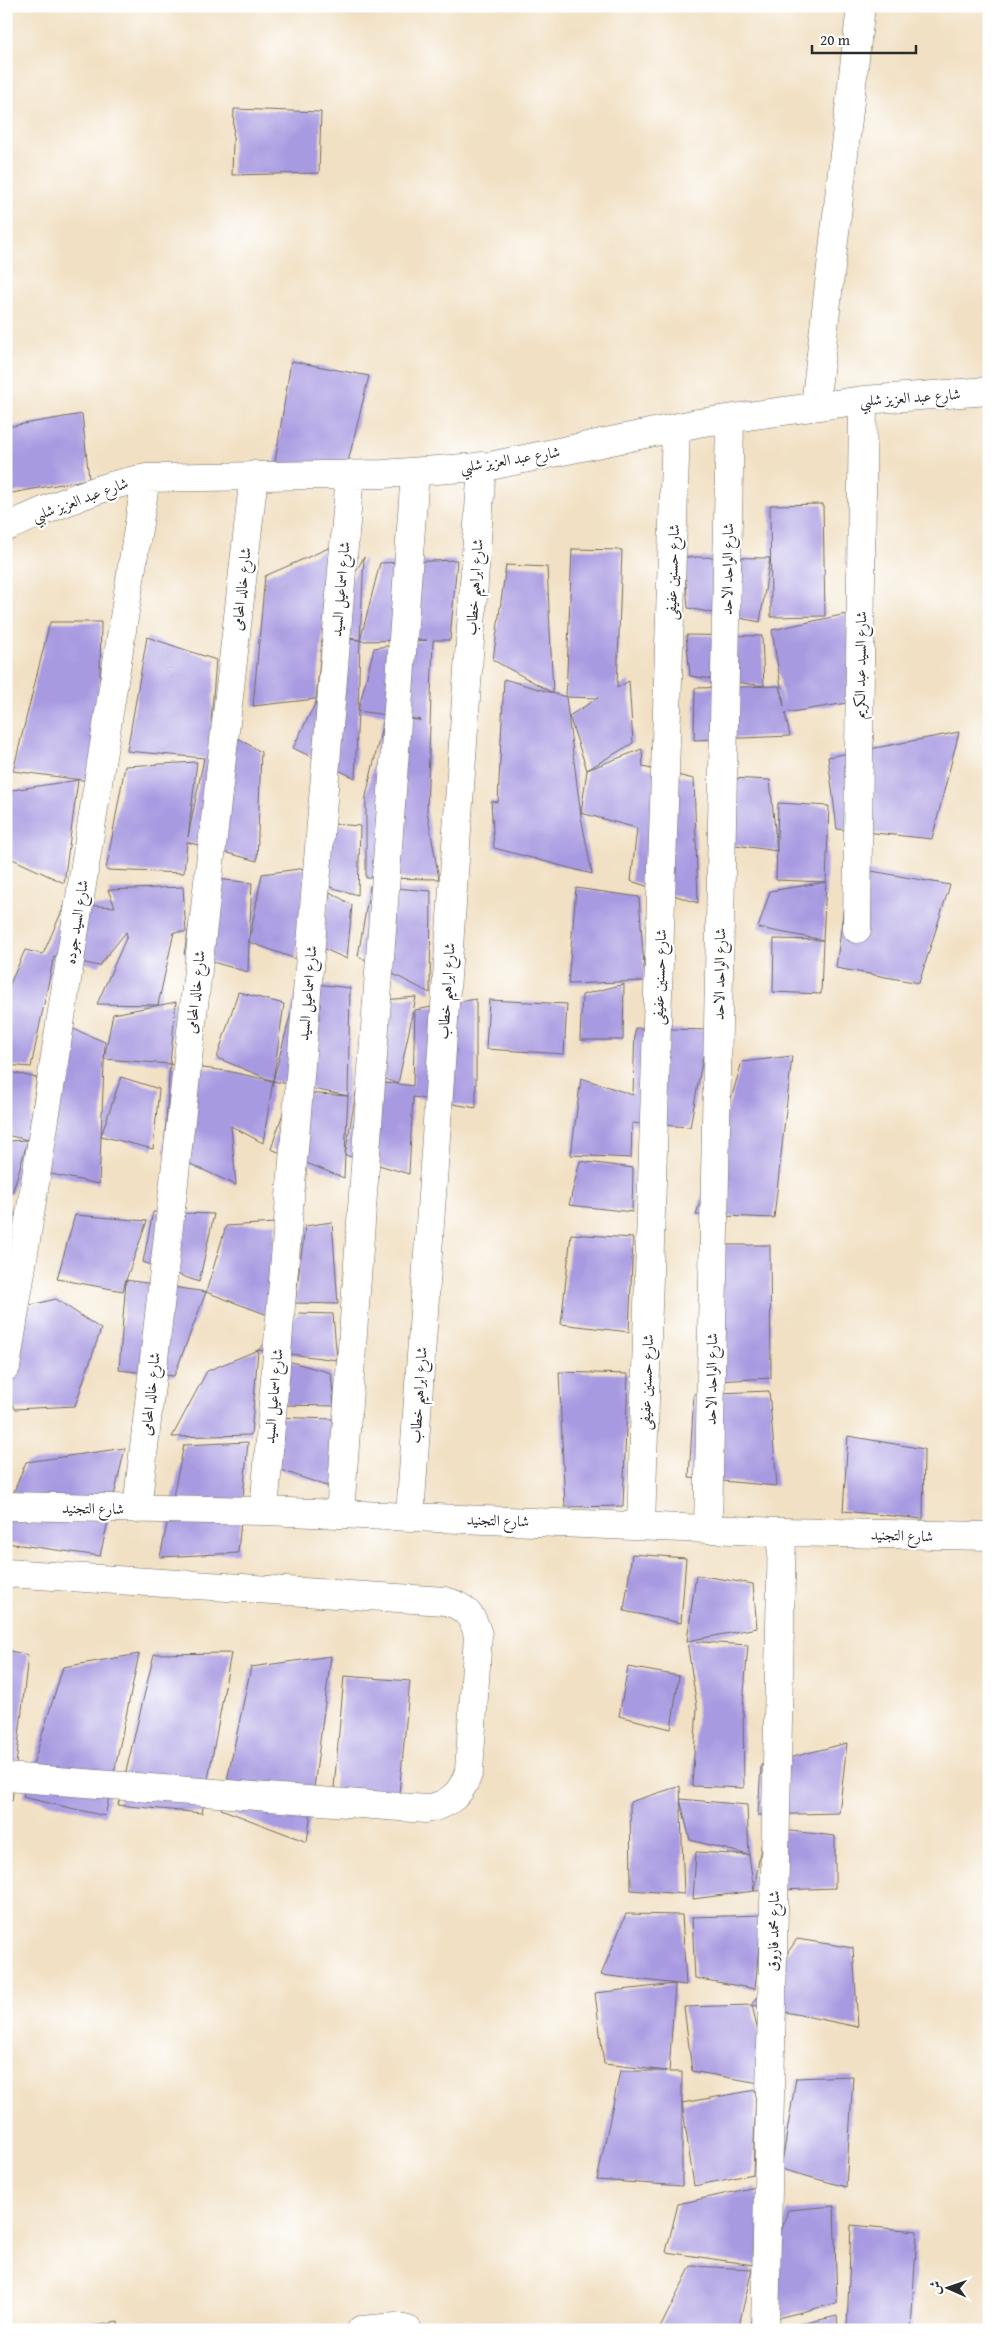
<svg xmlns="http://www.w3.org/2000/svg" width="995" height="2336" viewBox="0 0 995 2336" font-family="'Gentium Book Plus',Amiri,serif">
<rect width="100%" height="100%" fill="#fff"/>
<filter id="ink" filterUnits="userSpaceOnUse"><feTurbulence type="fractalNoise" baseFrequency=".02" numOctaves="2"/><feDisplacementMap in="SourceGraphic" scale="10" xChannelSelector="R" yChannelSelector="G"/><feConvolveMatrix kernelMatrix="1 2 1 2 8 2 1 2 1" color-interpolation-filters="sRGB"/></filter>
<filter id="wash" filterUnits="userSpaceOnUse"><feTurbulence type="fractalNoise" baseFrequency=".0096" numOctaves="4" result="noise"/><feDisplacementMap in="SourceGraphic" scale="20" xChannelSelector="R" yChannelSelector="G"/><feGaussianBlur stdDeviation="1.12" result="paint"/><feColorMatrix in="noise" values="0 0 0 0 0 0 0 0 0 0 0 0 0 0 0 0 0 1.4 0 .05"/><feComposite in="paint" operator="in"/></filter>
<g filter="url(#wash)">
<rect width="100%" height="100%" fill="#f1e0c3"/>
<g id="blocks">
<path fill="#a79ae1" d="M234,109L321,112L319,173L232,175Z
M291,361L369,376L348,462L273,475Z
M82,414L89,479L6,494V427Z
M823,504L825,616L771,617L770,505Z
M331,547L323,631L364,557L360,642L358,711L374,648L427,640L360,641L380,563L457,560L450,640H433L427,811L439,879L366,878V796L384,718L421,720L358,711L355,778L293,748L347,639L359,640L323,631L316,699L253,706L265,576Z
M572,549L622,550L617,688L629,681L633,743L587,770L569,716L598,698L566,697L568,714L581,816L592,874L494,848L491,801L498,802L504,679L566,697Z
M684,557L770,558L760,622L688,608Z
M506,565L547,567L553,693L493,660Z
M851,613L847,703L785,713L790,736L694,740L695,688L779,686L784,706L772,630Z
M50,622H101L98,782L13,771Z
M686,635L762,636L764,686L690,676Z
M147,637L216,660L211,722L261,752L257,861L187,842L184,873L106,870L125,766L197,762L188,837L204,758L127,751Z
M959,732L932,839L837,829L828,757Z
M642,749L643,767L694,779L698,903L631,881L637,828L581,813L587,770Z
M711,777L770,780L777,851L708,841Z
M78,780L64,883L6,856L12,790Z
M778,803L829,806L826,882L776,880Z
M334,824L360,826L358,895L316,883Z
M849,867L950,885L919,983L836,968Z
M306,868L296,959L249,942L248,972L184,954L198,877L252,883L249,942L262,874Z
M826,882L823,940L758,928L770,891Z
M370,886L431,891L430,993L358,956Z
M183,887L186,932H174L158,1005L97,1004L127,936L126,932L99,966L54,956L31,1067L6,1065V993L25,950L43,954L65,904L115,907L108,890Z
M576,888L639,897L645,981L568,984Z
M330,892L352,905L347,959L320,947Z
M774,939L823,940L821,994L773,992Z
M299,982L350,988L348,1096L273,1081L263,1143L231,1126L236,1185L164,1152L170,1064L227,1071L273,1081L217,1058L238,992L284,1004L273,1081Z
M624,984L623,1040H580L582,995Z
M416,997L398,1084L413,1086L415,1010L476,999V1108L413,1097L409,1174L345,1155L344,1178L271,1149L290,1092L348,1096L345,1155L358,1081L398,1084L360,1069L363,1002Z
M489,1000L567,1004L564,1054L486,1049Z
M176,1002L170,1064L104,1059L113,1014Z
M69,1027L105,1042L99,1184L37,1171Z
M635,1028L708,1030L690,1127L632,1123L631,1158L571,1155L581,1078L633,1095Z
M792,1056L774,1218L696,1215L742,1062Z
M6,1071L37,1078L28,1140L12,1194L6,1193V1141L28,1140L6,1135Z
M121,1077L159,1089L153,1149L101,1136Z
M580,1161L633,1168L632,1212L569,1205Z
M14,1209V1309L56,1299L101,1329L75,1406L15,1409L6,1392V1210Z
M153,1212L214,1214L199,1282L143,1262Z
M75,1215L147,1221L126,1280L206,1292L174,1376L119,1370L126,1280L123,1291L57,1279Z
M332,1222L338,1304L295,1303L305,1226Z
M276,1223L268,1315L206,1292L226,1226Z
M571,1234L633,1238L629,1332L561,1324Z
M701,1245H770L771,1378L699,1382Z
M299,1313L333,1314L337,1360L258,1350L251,1435L172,1437L207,1371L258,1350Z
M277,1358L331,1373L334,1406L286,1405Z
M559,1372L628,1374L623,1506L565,1507Z
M769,1391L777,1486L689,1478L694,1394Z
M272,1417L333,1419L341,1491L255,1461Z
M848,1436L924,1449L923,1519L843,1511Z
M248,1442L238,1553L160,1557L184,1445Z
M125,1448L100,1556L6,1543V1511L26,1462Z
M632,1554L686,1558L681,1623L624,1611Z
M696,1575L753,1584L757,1628L687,1641L748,1645L743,1705L744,1788L692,1786L697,1707L687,1641Z
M6,1650L28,1655L12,1801H6Z
M231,1653L202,1813L118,1805L154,1654Z
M139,1654L105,1816L23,1797L63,1667Z
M331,1656L307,1842L221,1809L251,1667Z
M628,1667L679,1676L671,1729L619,1716Z
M344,1676L410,1681L399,1794L334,1788Z
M847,1743L839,1813L758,1815L761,1765Z
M680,1786L684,1894L631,1890L630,1802Z
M680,1799L747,1805L749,1855L690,1840Z
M764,1828L835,1836V1888L754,1891Z
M696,1852L749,1855L754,1891L693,1899Z
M626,1914L682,1915L686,1985L601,1975Z
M762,1915L755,1989L695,1978L692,1917Z
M797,1939L853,1948L858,2027L752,2005Z
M675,1984L669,2072H682V2186L597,2180L620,2071H667L604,2064L595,1993Z
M752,2005L770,2085L692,2071L684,2007Z
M853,2076L846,2187L781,2169L796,2078Z
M756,2090L753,2174L694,2186L682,2103Z
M756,2187L767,2267L666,2252L678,2204Z
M834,2206L837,2303L750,2325L788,2210Z
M851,2225L917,2231L911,2330H847Z
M691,2266L752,2269L738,2330H659Z
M837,2316L838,2330H780L779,2329Z
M118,2322L119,2330H74V2329Z"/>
</g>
</g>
<g filter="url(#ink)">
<use href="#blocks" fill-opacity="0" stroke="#706a60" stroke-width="1"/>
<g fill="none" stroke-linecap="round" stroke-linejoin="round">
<g stroke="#706a60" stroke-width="29">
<path id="street" d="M815,406L861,6
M6,527C52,508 96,486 146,478L383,474L490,466L698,423L863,400L989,391
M857,929L863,400
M6,1367L146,478
M6,1506L264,1511L782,1532L989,1536
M137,1509L254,475
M264,1511L350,474
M340,1514L415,472
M410,1516L482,466
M641,1526L676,428
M708,1529L730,419
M6,1573L445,1601C464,1606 473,1615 478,1635L469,1771C462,1794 449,1805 426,1809L6,1777
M361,2330L396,2327L408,2330
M765,2330L782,1532"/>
</g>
<use href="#street" stroke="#fff" stroke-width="28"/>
</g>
</g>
<g text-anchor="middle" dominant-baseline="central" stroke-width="4.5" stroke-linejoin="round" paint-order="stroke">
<g font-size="15" fill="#2b2b2b" stroke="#fff">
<text transform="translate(910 397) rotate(-4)">شارع عبد العزيز شلبي</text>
<text transform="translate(510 459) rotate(-9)">شارع عبد العزيز شلبي</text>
<text transform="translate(80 499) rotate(-20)">شارع عبد العزيز شلبي</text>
<text transform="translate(727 569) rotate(-89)">شارع الواحد الاحد</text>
<text transform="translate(672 572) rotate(-88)">شارع حسنين عفيفى</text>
<text transform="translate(474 587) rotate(-86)">شارع ابراهيم خطاب</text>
<text transform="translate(241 589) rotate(-84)">شارع خالد المحامى</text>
<text transform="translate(340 589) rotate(-85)">شارع اسماعيل السيد</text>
<text transform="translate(860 665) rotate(-89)">شارع السيد عبد الكريم</text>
<text transform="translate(76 922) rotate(-81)">شارع السيد جوده</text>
<text transform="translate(719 974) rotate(-89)">شارع الواحد الاحد</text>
<text transform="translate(659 977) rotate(-88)">شارع حسنين عفيفى</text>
<text transform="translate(446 991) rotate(-86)">شارع ابراهيم خطاب</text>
<text transform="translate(195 992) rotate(-84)">شارع خالد المحامى</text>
<text transform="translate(307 993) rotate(-85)">شارع اسماعيل السيد</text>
<text transform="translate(711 1379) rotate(-89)">شارع الواحد الاحد</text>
<text transform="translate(646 1382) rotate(-88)">شارع حسنين عفيفى</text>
<text transform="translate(150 1394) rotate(-84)">شارع خالد المحامى</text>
<text transform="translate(418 1395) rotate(-86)">شارع ابراهيم خطاب</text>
<text transform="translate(273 1396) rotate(-85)">شارع اسماعيل السيد</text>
<text transform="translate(93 1508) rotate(1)">شارع التجنيد</text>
<text transform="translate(498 1520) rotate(2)">شارع التجنيد</text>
<text transform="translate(902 1535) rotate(2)">شارع التجنيد</text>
<text transform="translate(773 1931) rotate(-89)">شارع محمد فاروق</text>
</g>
</g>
<rect width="995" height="2336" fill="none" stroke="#fff" stroke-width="25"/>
<g transform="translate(948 2288) rotate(272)" stroke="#ffffff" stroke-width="4" paint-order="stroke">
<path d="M0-4L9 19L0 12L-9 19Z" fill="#2b2b2b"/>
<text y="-8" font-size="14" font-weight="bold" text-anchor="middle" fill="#2b2b2b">ش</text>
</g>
<path d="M812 45v8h104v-8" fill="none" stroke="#2b2b2b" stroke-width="2.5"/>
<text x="820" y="45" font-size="15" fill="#2b2b2b" stroke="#ffffff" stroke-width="4" paint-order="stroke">20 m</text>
</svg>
